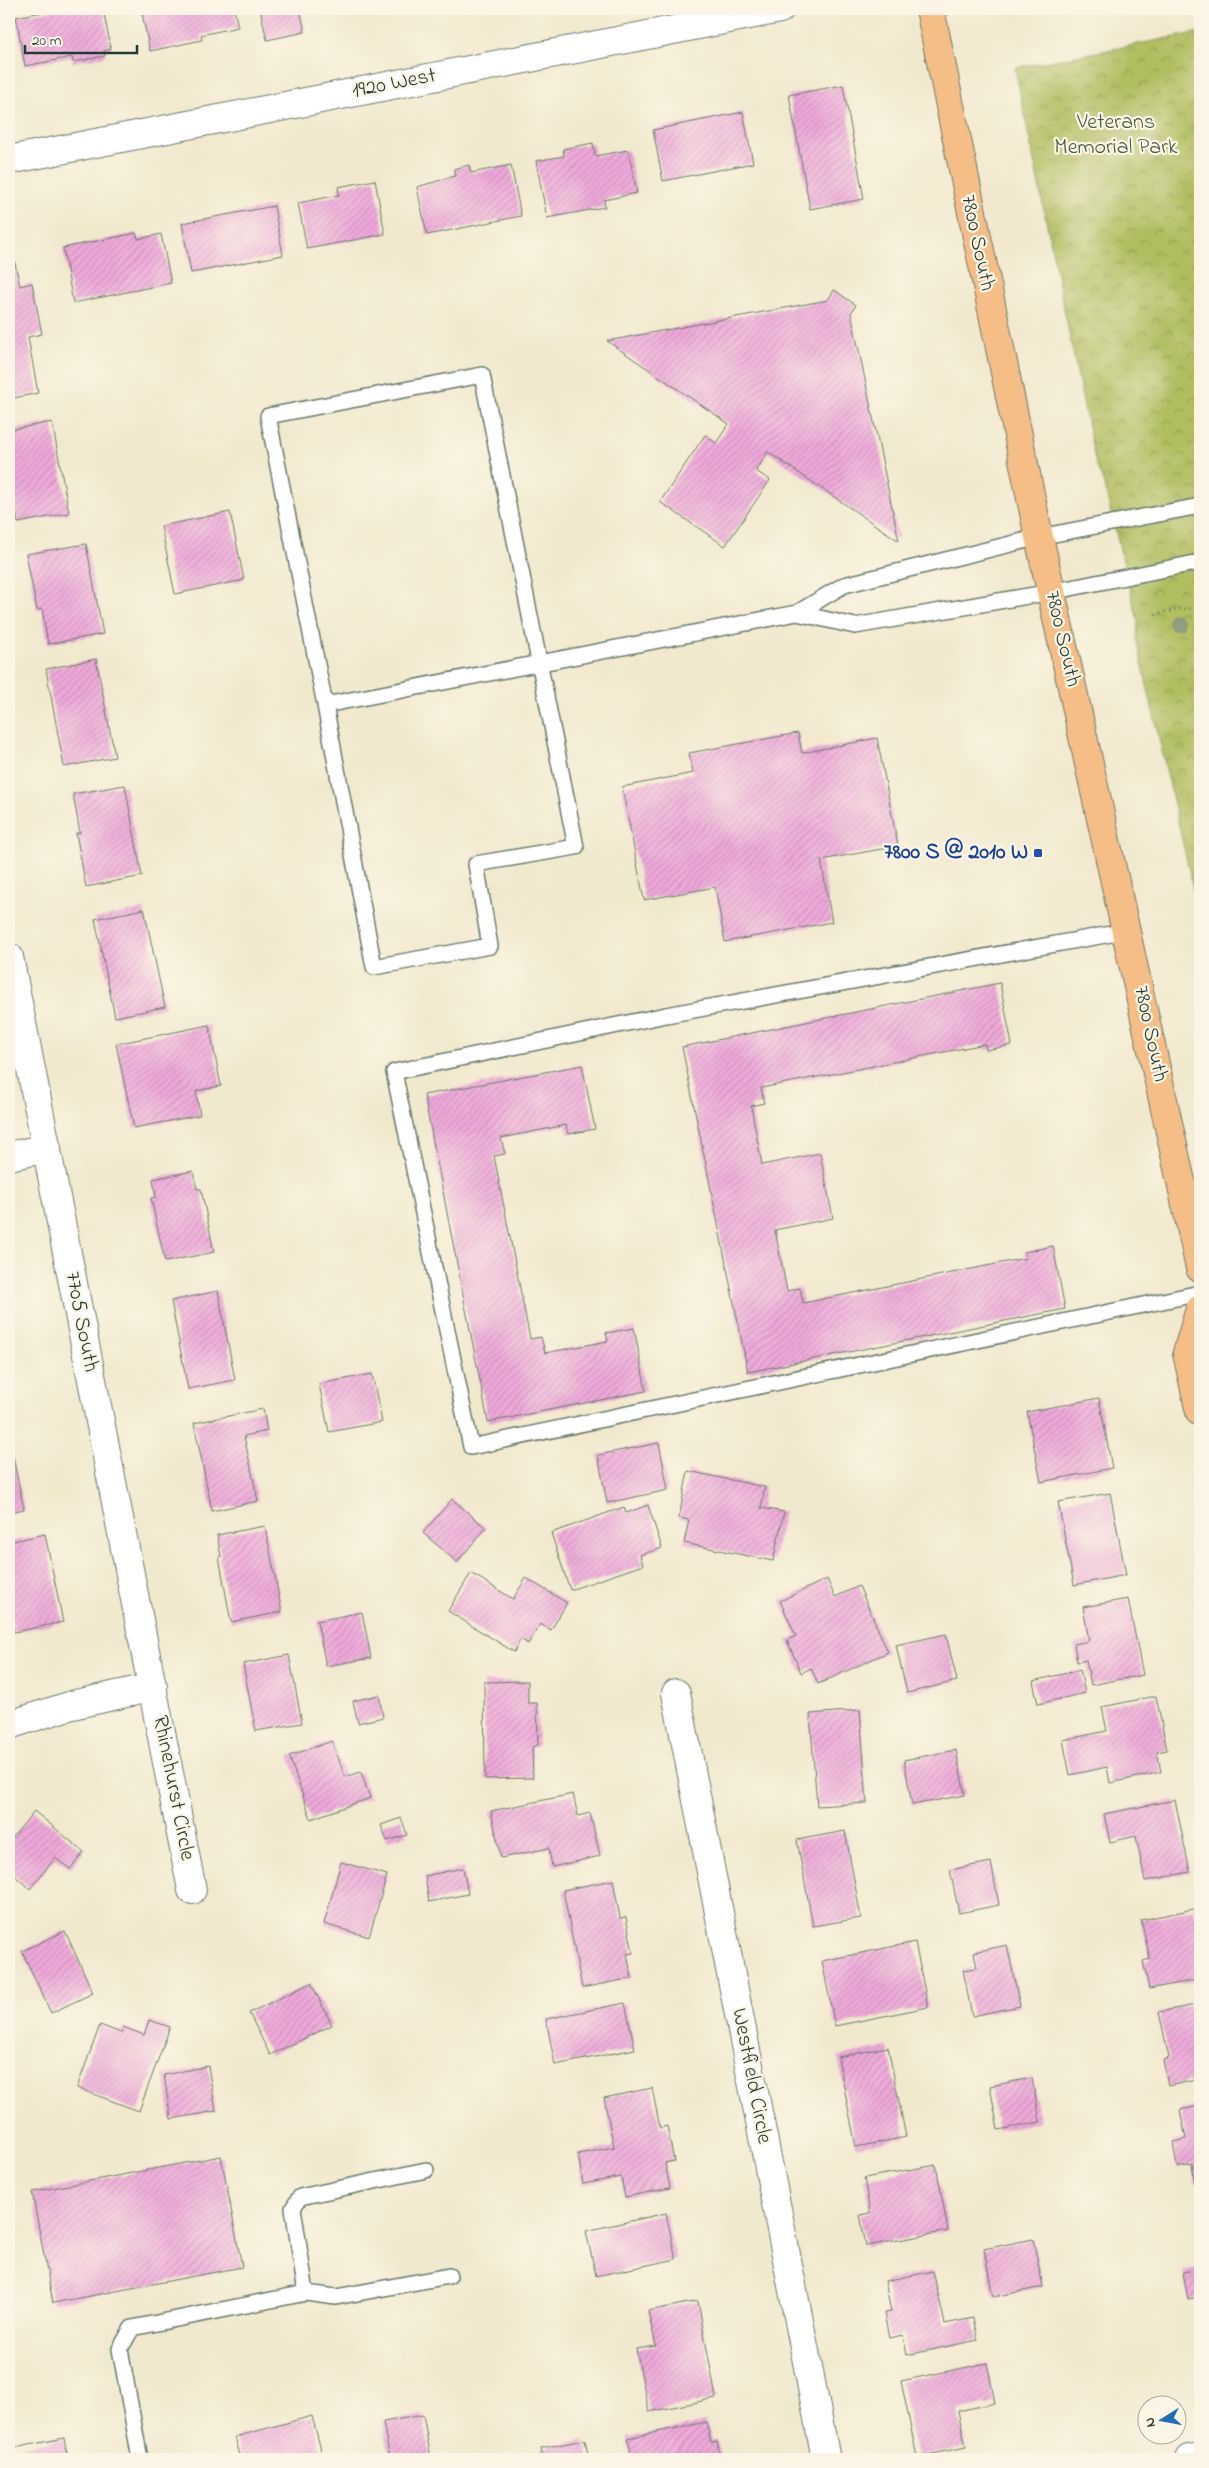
<svg xmlns="http://www.w3.org/2000/svg" width="1209" height="2468" viewBox="0 0 1209 2468" font-family="'Indie Flower',sans-serif">
<defs>
<pattern id="park-crowns" width="20" height="18" patternUnits="userSpaceOnUse" patternTransform="scale(1.25)"><rect width="20" height="18" fill="#b1be60"/><path d="M2 6a3 3 0 1 1 6 0M12 15a3 3 0 1 1 6 0" fill="none" stroke="#8f9c50"/></pattern>
<pattern id="building-hatch" width="6" height="6" patternUnits="userSpaceOnUse" patternTransform="scale(1.25)"><rect width="6" height="6" fill="#f0aadb"/><path d="M-1 1l2-2M0 6l6-6M5 7l2-2" fill="none" stroke="#c28cb2"/></pattern>
</defs>
<rect width="100%" height="100%" fill="#fcf5e5"/>
<filter id="ink" filterUnits="userSpaceOnUse"><feTurbulence type="fractalNoise" baseFrequency=".02" numOctaves="2"/><feDisplacementMap in="SourceGraphic" scale="10" xChannelSelector="R" yChannelSelector="G"/><feConvolveMatrix kernelMatrix="1 2 1 2 8 2 1 2 1" color-interpolation-filters="sRGB"/></filter>
<filter id="wash" filterUnits="userSpaceOnUse"><feTurbulence type="fractalNoise" baseFrequency=".0096" numOctaves="4" result="noise"/><feDisplacementMap in="SourceGraphic" scale="20" xChannelSelector="R" yChannelSelector="G"/><feGaussianBlur stdDeviation="1.12" result="paint"/><feColorMatrix in="noise" values="0 0 0 0 0 0 0 0 0 0 0 0 0 0 0 0 0 1.4 0 .05"/><feComposite in="paint" operator="in"/></filter>
<g filter="url(#wash)">
<rect width="100%" height="100%" fill="#f1e9ce"/>
<path fill="url(#park-crowns)" stroke="#687e4a" d="M1200,32V919L1137,641L1138,621L1103,481L1096,465L1015,68Z"/>
<g id="blocks">
<path fill="url(#building-hatch)" d="M59,9H103L111,49L104,51L105,56L73,62L72,57L25,66L16,17Z
M141,9H234L238,27L201,35L202,40L150,51Z
M260,9H300L305,32L267,40Z
M843,85L864,199L810,209L789,95Z
M743,112L753,163L663,181L653,130Z
M593,143L595,156L628,150L637,193L604,200L605,207L547,218L536,161L564,156L563,149Z
M469,165L471,173L511,165L521,216L427,235L417,187L455,176L454,169Z
M375,180L385,234L307,249L298,203L339,195L338,187Z
M274,206L283,255L191,273L182,223Z
M136,233L138,239L161,234L171,283L73,303L63,248Z
M13,254L20,286L32,283L42,334L28,337L38,393L9,399V255Z
M834,290L856,305L851,313L899,541L768,452L756,471L770,480L725,546L660,502L705,435L716,443L729,424L607,341L828,300Z
M52,422L69,513L18,523L9,475V430Z
M230,512L244,580L175,594L161,526Z
M86,544L103,634L48,644L42,609L37,610L26,554Z
M96,659L115,757L64,767L46,669Z
M798,733L802,753L877,738L898,846L821,860L832,922L725,942L715,887L644,900L622,787L693,773L689,753Z
M125,785L142,876L86,887L76,833H80L73,794Z
M144,909L165,1007L115,1017L95,919Z
M1000,983L1012,1045L986,1050L985,1044L761,1088L764,1103L751,1106L762,1165L820,1153L833,1218L775,1230L787,1291L800,1288L803,1303L1026,1258L1024,1252L1053,1246L1065,1309L748,1372L682,1047Z
M209,1025L221,1086L196,1091L200,1115L134,1128L116,1044Z
M582,1065L595,1129L568,1134L566,1125L501,1138L505,1154L494,1156L530,1339L541,1337L545,1353L608,1341L606,1333L634,1328L646,1391L488,1422L424,1095Z
M193,1171L197,1189H201L214,1252L165,1262L151,1198L156,1197L153,1179Z
M218,1291L235,1380L188,1389L171,1301Z
M372,1374L382,1422L329,1432L319,1384Z
M1099,1398L1112,1468L1041,1482L1027,1412Z
M263,1409L267,1431L244,1436L258,1501L212,1511L194,1423Z
M9,1438L24,1509L9,1512Z
M659,1443L668,1490L607,1503L598,1455Z
M688,1471L765,1487L761,1508L784,1512L773,1561L684,1543L689,1520L679,1518Z
M1110,1493L1126,1575L1074,1585L1058,1502Z
M452,1499L486,1528L457,1562L423,1533Z
M648,1505L662,1548L640,1555L643,1565L570,1590L551,1533L624,1507L626,1513Z
M265,1526L282,1612L231,1622L219,1557H221L217,1535Z
M45,1534L63,1622L14,1632L9,1607V1542Z
M471,1573L513,1599L526,1578L567,1603L551,1630L540,1624L528,1644L521,1639L514,1652L448,1611Z
M827,1579L835,1597L859,1586L888,1652L818,1684L811,1668L801,1673L787,1640L796,1636L780,1601Z
M1128,1599L1143,1675L1091,1685L1086,1660L1077,1662L1074,1644L1089,1641L1083,1607Z
M362,1612L371,1658L326,1666L317,1621Z
M946,1634L957,1681L907,1693L896,1645Z
M289,1655L302,1723L256,1731L243,1664Z
M1080,1670L1085,1693L1038,1704L1033,1681Z
M528,1681V1703H537L538,1745L532,1747L533,1778L485,1779L484,1682Z
M379,1695L383,1717L358,1723L353,1701Z
M1156,1696L1167,1750L1157,1752L1161,1772L1110,1783L1107,1767L1070,1775L1063,1740L1107,1731L1102,1707Z
M860,1710L867,1803L817,1806L810,1714Z
M332,1741L345,1777L361,1772L370,1798L311,1819L289,1756Z
M956,1750L965,1795L912,1805L904,1760Z
M573,1794L578,1816L590,1813L600,1856L552,1867L549,1848L501,1858L491,1811Z
M1175,1800L1190,1872L1145,1881L1136,1836L1110,1842L1104,1814Z
M34,1811L84,1852L70,1869L55,1858L30,1889L9,1871V1842Z
M401,1818L407,1835L387,1841L381,1825Z
M845,1831L861,1918L813,1926L797,1840Z
M341,1862L387,1875L369,1937L324,1924Z
M991,1862L999,1905L959,1913L950,1870Z
M463,1868L468,1894L429,1902L425,1876Z
M613,1880L620,1918L626,1917L633,1953L627,1954L632,1978L582,1988L563,1890Z
M1194,1909L1200,1937V1959L1196,1960L1200,1979L1149,1989L1143,1961L1150,1959L1141,1920Z
M65,1931L93,1993L51,2013L22,1951Z
M915,1942L928,2007L835,2026L822,1961Z
M1007,1945L1020,2006L972,2016L963,1970L977,1968L974,1952Z
M311,1983L332,2025L270,2055L249,2013Z
M625,2003L635,2049L555,2065L546,2019Z
M1200,2004V2079L1168,2086L1163,2060L1169,2058L1159,2012Z
M149,2020L170,2027L139,2111L77,2088L100,2025L121,2033L123,2027L144,2035Z
M888,2047L906,2137L856,2147L838,2057Z
M208,2066L216,2111L171,2119L164,2075Z
M1032,2078L1040,2122L998,2130L990,2086Z
M652,2088L660,2128L667,2126L674,2161L665,2163L670,2188L625,2197L621,2177L583,2184L578,2154L614,2147L604,2098Z
M1200,2106V2183L1195,2184L1192,2164L1177,2167L1173,2142L1186,2139L1180,2110Z
M221,2156L242,2267L53,2303L32,2192Z
M936,2165L948,2231L866,2246L860,2215L870,2213L864,2178Z
M666,2213L676,2259L596,2276L586,2231Z
M1033,2239L1043,2287L993,2297L984,2249Z
M1200,2269V2297L1188,2299L1183,2272Z
M933,2271L945,2324L973,2318L978,2340L907,2355L903,2335L889,2338L884,2313L891,2312L885,2281Z
M698,2301L716,2398L649,2412L636,2349L656,2346L648,2311Z
M987,2363L995,2403L958,2411L966,2447L917,2457L901,2381Z
M423,2415L431,2459H390L383,2422Z
M312,2416L322,2454L305,2459H241L235,2437Z
M706,2422L711,2442L717,2441L721,2459H632L628,2438Z
M64,2438L68,2459H9V2449Z
M585,2440L589,2459H543L541,2448Z"/>
</g>
</g>
<g filter="url(#ink)">
<use href="#blocks" fill-opacity="0" stroke="#68796a" stroke-width="1"/>
<g fill="none" stroke-linecap="round" stroke-linejoin="round">
<g stroke="#68796a" stroke-width="18">
<path id="service" d="M797,613L855,626L1051,592L1200,562
M325,705L374,967L490,946L476,864L576,847L482,375L268,416L325,705L797,613L844,585L1039,537L1200,506
M1127,931L666,1015L394,1072L471,1447L1200,1293
M306,2293L293,2208L300,2197L426,2170
M140,2459L120,2349L132,2328L306,2293L336,2297L449,2276"/>
</g>
<g stroke="#68796a" stroke-width="30">
<path id="minor" d="M9,160L780,9
M9,957L192,1890
M9,1156L47,1148
M676,1693L826,2459
M9,1725L72,1705L153,1687"/>
</g>
<g stroke="#68796a" stroke-width="30">
<path id="tertiary" d="M1190,2459L1200,2457"/>
</g>
<g stroke="#68796a" stroke-width="30">
<path id="primary" d="M930,9L1039,537L1200,1268
M1200,1309L1187,1353L1200,1412"/>
</g>
<path stroke="#68796a" stroke-width="3" stroke-dasharray="1 4" stroke-linecap="butt" d="M1155,614L1178,609L1200,608"/>
<use href="#service" stroke="#fff" stroke-width="15"/>
<use href="#minor" stroke="#fff" stroke-width="28"/>
<use href="#tertiary" stroke="#fff" stroke-width="28"/>
<use href="#primary" stroke="#f6be87" stroke-width="28"/>
</g>
<circle fill="#929c7f" cx="1181" cy="625" r="8"/>
</g>
<rect fill="#1a4fb4" stroke="#fcf5e5" stroke-width="2" x="1033" y="848" width="10" height="10" rx="2.5"/>
<g text-anchor="middle" dominant-baseline="central" stroke-width="4.5" stroke-linejoin="round" paint-order="stroke">
<g font-size="22" fill="#1f3d34" stroke="#fcf5e5">
<text transform="translate(394 84) rotate(-11)">1920 West</text>
<text transform="translate(977 243) rotate(78)">7800 South</text>
<text transform="translate(1062 639) rotate(77)">7800 South</text>
<text transform="translate(1150 1034) rotate(78)">7800 South</text>
<text transform="translate(81 1322) rotate(79)">7705 South</text>
<text transform="translate(173 1788) rotate(79)">Rhinehurst Circle</text>
<text transform="translate(751 2076) rotate(79)">Westfield Circle</text>
</g>
<g font-size="22" fill="#445d3f" stroke="#fcf5e5">
<text x="1116" y="123">Veterans<tspan x="1116" dy="25">Memorial Park</tspan></text>
</g>
<g font-size="22" font-weight="bold" fill="#164399" stroke="#fcf5e5" text-anchor="end">
<text x="1028" y="853">7800 S @ 2010 W</text>
</g>
</g>
<rect width="1209" height="2468" fill="none" stroke="#fcf5e5" stroke-width="30"/>
<g transform="translate(1162 2420) rotate(259)"><circle r="24" fill="#fcf5e5" stroke="#a4ab9e"/>
<path d="M0-4L9 19L0 12L-9 19Z" fill="#1f6fb2"/>
<text y="-8" font-size="14" font-weight="bold" text-anchor="middle" fill="#1f3d34">N</text>
</g>
<path d="M25 45v8h112v-8" fill="none" stroke="#1f3d34" stroke-width="2.5"/>
<text x="32" y="45" font-size="15" fill="#1f3d34" stroke="#fcf5e5" stroke-width="4" paint-order="stroke">20 m</text>
</svg>
